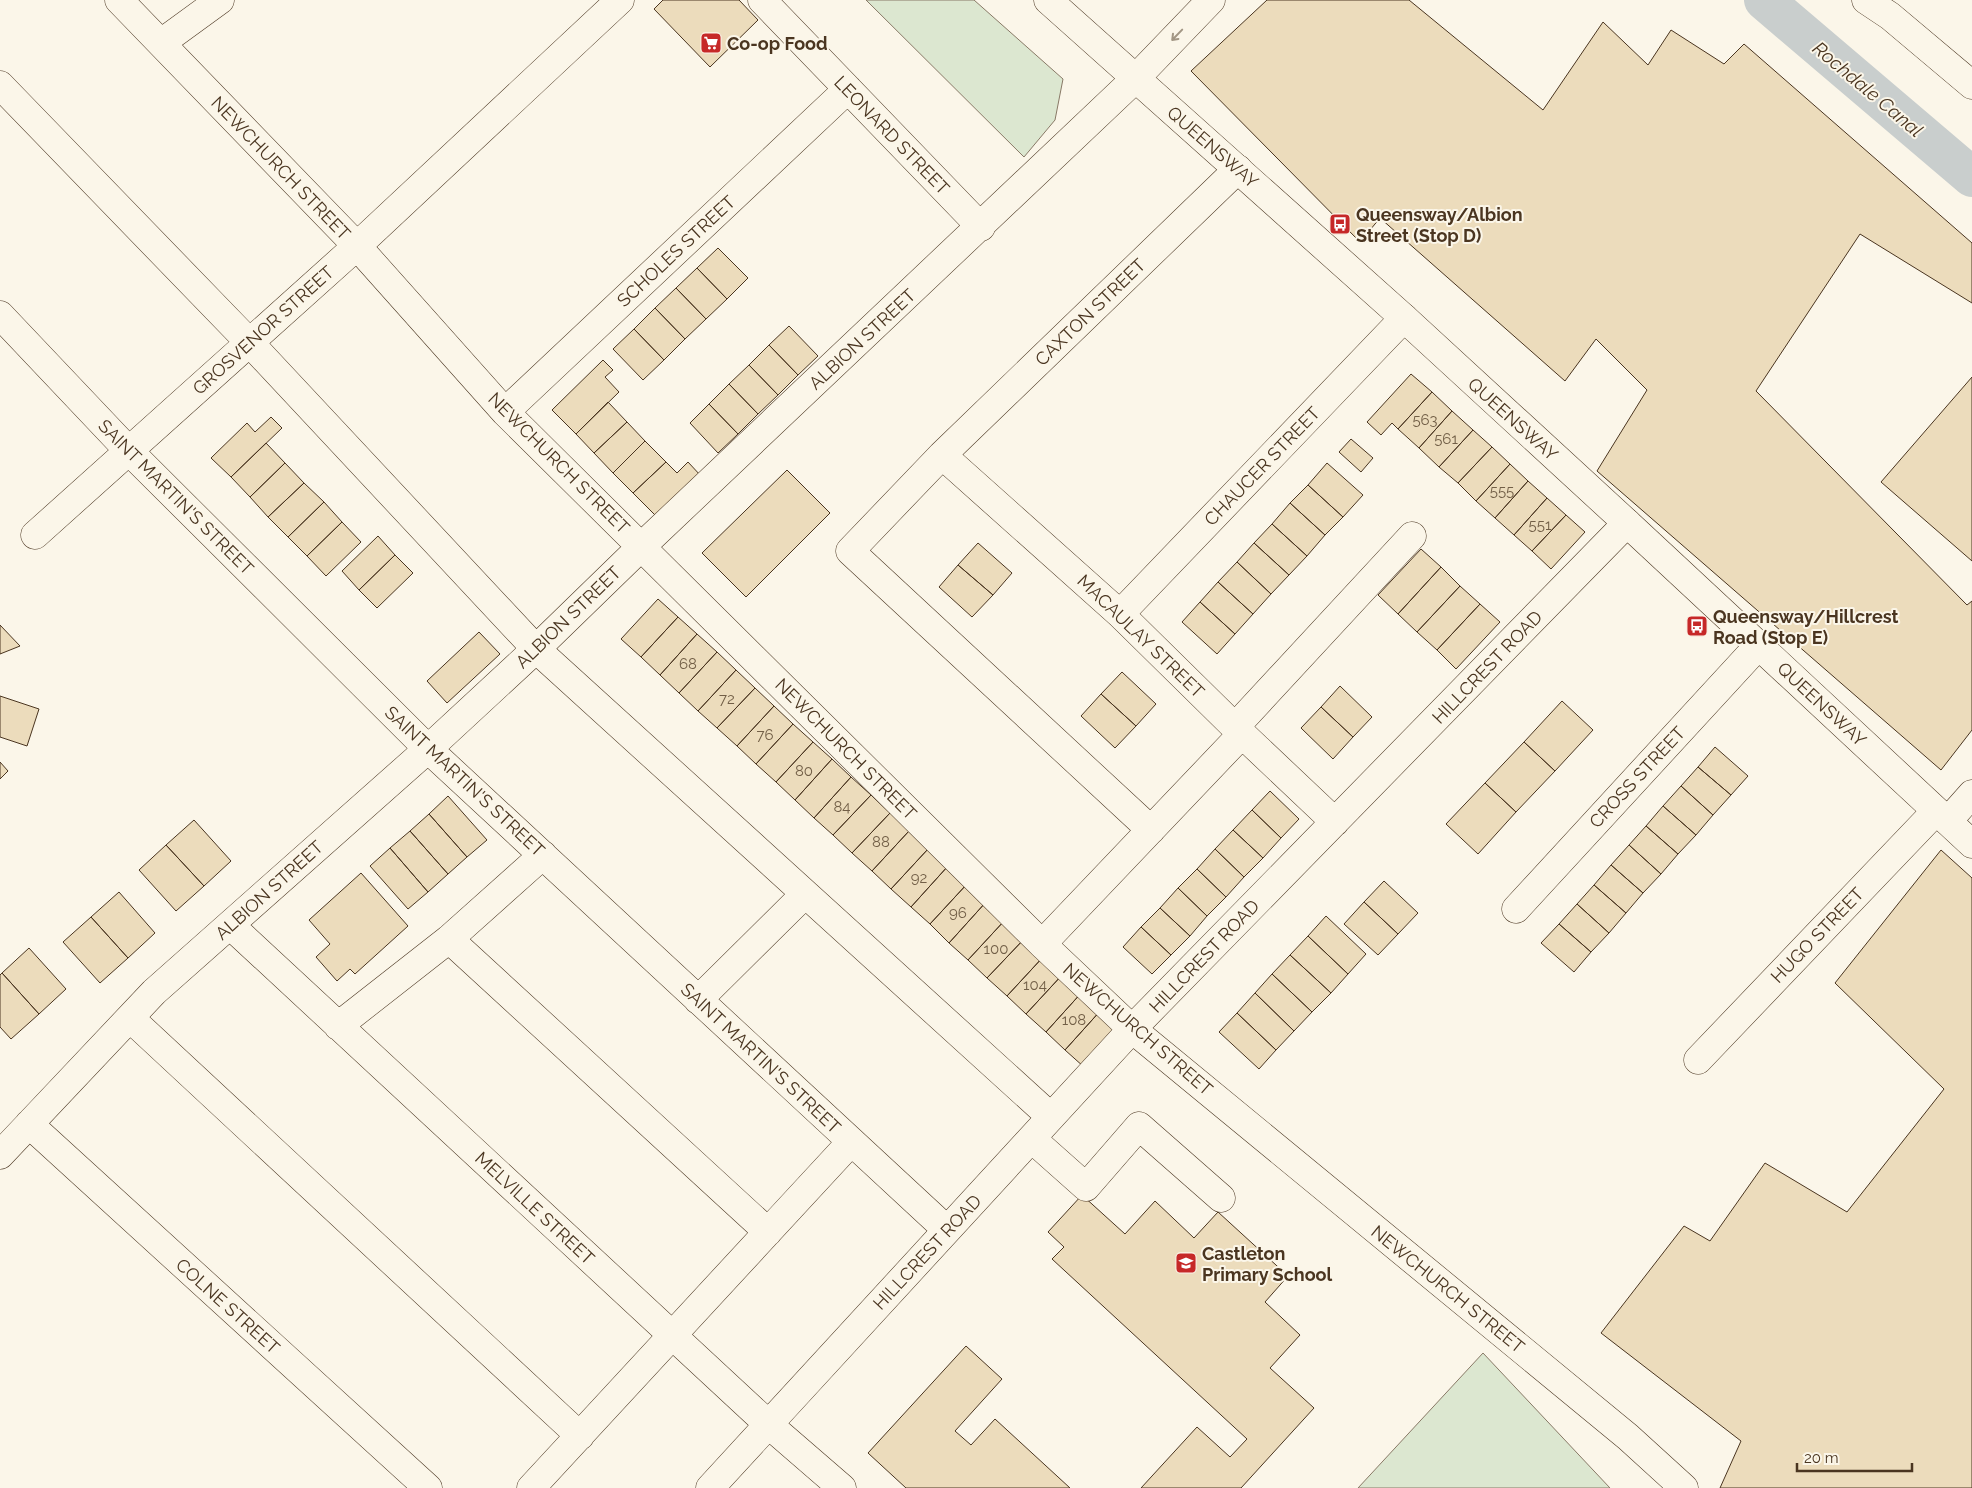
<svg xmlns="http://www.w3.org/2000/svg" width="1972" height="1488" viewBox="0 0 1972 1488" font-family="Raleway,sans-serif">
<rect width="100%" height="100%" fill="#fbf6e9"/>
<path fill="#dce7d0" stroke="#887966" d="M866,0H974L1063,79L1055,120L1024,157Z
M1483,1353L1610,1488H1358Z"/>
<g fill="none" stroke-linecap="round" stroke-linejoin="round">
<path stroke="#c9cecd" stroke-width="40" d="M1764,0L1972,177"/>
</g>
<path fill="#ecdcbc" stroke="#4a3520" d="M663,0H739L758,20L710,67L654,9Z
M1267,0H1409L1543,110L1603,22L1648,65L1671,30L1724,64L1744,44L1972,243V303L1860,234L1756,391L1967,605L1972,601V730L1941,770L1597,471L1647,390L1596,339L1565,381L1380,218L1360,242L1191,71Z
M718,248L748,278L727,299L697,268Z
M697,268L727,299L706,319L676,288Z
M676,288L706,319L685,339L655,308Z
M655,308L685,339L664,360L634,329Z
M789,326L818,356L798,375L769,345Z
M634,329L664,360L643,380L613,349Z
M769,345L798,375L778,395L749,365Z
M603,360L613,370L605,377L619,392L576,434L552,410Z
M749,365L778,395L758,414L729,384Z
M1411,374L1432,392L1398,429L1392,423L1381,435L1367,422Z
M1972,377V561L1881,482Z
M729,384L758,414L738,434L709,404Z
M1432,392L1452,411L1419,448L1398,429Z
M608,402L627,422L594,453L576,434Z
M709,404L738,434L718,453L690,423Z
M1452,411L1473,430L1439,467L1419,448Z
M271,417L282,428L231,477L211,458L247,423L255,432Z
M627,422L645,441L613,473L594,453Z
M1473,430L1492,447L1458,483L1439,467Z
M1351,439L1373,458L1361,472L1339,452Z
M645,441L666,462L633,493L613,473Z
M266,443L285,463L250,497L231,477Z
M1492,447L1510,464L1476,501L1458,483Z
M666,462L677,473L688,462L701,476L658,518L633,493Z
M285,463L304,483L268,517L250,497Z
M1327,463L1363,495L1343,517L1308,485Z
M1510,464L1528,481L1495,518L1476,501Z
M787,470L830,513L746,597L702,553Z
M1528,481L1547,498L1514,535L1495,518Z
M304,483L324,502L288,537L268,517Z
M1308,485L1343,517L1325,535L1290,503Z
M1547,498L1566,515L1532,551L1514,535Z
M324,502L342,522L307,556L288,537Z
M1290,503L1325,535L1307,556L1272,524Z
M1566,515L1585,532L1551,569L1532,551Z
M342,522L361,542L326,576L307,556Z
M1272,524L1307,556L1289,575L1254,543Z
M378,536L395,555L359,590L342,571Z
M978,543L1012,573L993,595L958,565Z
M1254,543L1289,575L1271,594L1237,562Z
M1421,549L1441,567L1398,614L1378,595Z
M395,555L413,573L377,608L359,590Z
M1237,562L1271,594L1253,614L1218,582Z
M958,565L993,595L972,617L939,587Z
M1441,567L1460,586L1417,632L1398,614Z
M1218,582L1253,614L1235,634L1200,602Z
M1460,586L1480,604L1437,650L1417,632Z
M658,599L678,617L641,657L621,639Z
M1200,602L1235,634L1217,654L1182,622Z
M1480,604L1500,622L1456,669L1437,650Z
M678,617L697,634L660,675L641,657Z
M0,625L20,646L0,654Z
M479,632L500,654L447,703L427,681Z
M697,634L717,652L679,693L660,675Z
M717,652L736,670L698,711L679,693Z
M736,670L755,688L717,728L698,711Z
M1122,672L1156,704L1136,726L1101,694Z
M1340,686L1372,717L1353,737L1321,707Z
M755,688L774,706L737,746L717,728Z
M1101,694L1136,726L1115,748L1081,716Z
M0,696L39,709L27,746L0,737Z
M1562,701L1593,730L1555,771L1524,742Z
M774,706L793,724L756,764L737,746Z
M1321,707L1353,737L1333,759L1301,728Z
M793,724L813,742L776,782L756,764Z
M813,742L832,759L795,800L776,782Z
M1524,742L1555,771L1516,812L1485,783Z
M1715,747L1748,776L1731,795L1698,767Z
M832,759L851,777L814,818L795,800Z
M0,762L8,771L0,779Z
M1698,767L1731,795L1713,815L1681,786Z
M851,777L871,795L833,835L814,818Z
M1485,783L1516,812L1478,854L1446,824Z
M1681,786L1713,815L1696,835L1663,806Z
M1270,791L1299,819L1281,838L1252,810Z
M871,795L890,813L852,853L833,835Z
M448,796L487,840L467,857L429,814Z
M1663,806L1696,835L1678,854L1646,826Z
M1252,810L1281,838L1263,858L1233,830Z
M890,813L909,831L872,871L852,853Z
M429,814L467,857L448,874L410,831Z
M194,820L231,861L204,886L166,845Z
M1646,826L1678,854L1661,874L1629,845Z
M1233,830L1263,858L1244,877L1215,849Z
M410,831L448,874L428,892L390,848Z
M909,831L928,849L891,889L872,871Z
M166,845L204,886L176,911L139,870Z
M1629,845L1661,874L1643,893L1611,865Z
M390,848L428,892L408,909L370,866Z
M928,849L948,866L911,907L891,889Z
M1215,849L1244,877L1226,897L1197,869Z
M1941,850L1972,878V1488H1720L1741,1441L1601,1333L1684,1226L1710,1241L1765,1163L1847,1212L1944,1089L1835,983Z
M1611,865L1643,893L1626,913L1594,885Z
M948,866L967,884L930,924L911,907Z
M1197,869L1226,897L1207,916L1178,888Z
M361,873L408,926L355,974L350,969L337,981L316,957L330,944L309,920Z
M1384,881L1418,913L1398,934L1364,902Z
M967,884L986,902L949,943L930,924Z
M1594,885L1626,913L1609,933L1577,904Z
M1178,888L1207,916L1190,936L1160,908Z
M119,892L155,933L128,958L91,917Z
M986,902L1005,920L968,960L949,943Z
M1364,902L1398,934L1378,955L1344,924Z
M1577,904L1609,933L1591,952L1559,924Z
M1160,908L1190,936L1171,955L1141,927Z
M1326,916L1366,954L1348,974L1308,936Z
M91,917L128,958L100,983L63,942Z
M1005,920L1025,938L987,978L968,960Z
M1559,924L1591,952L1574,972L1541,943Z
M1141,927L1171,955L1152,974L1123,947Z
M1308,936L1348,974L1331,993L1290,955Z
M1025,938L1044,956L1007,996L987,978Z
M29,948L66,989L39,1014L2,973Z
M1290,955L1331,993L1312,1012L1272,974Z
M1044,956L1063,974L1026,1014L1007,996Z
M2,973L39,1014L11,1039L0,1027V975Z
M1063,974L1083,991L1046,1032L1026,1014Z
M1272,974L1312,1012L1294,1031L1255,993Z
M1083,991L1102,1009L1065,1050L1046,1032Z
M1255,993L1294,1031L1276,1050L1237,1013Z
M1102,1009L1121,1027L1084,1067L1065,1050Z
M1237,1013L1276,1050L1259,1069L1219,1032Z
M1082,1195L1125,1234L1155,1201L1194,1238L1218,1212L1288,1276L1265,1302L1300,1335L1270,1368L1314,1408L1241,1488H1141L1197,1427L1230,1457L1247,1439L1052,1259L1064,1247L1048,1232Z
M966,1346L1002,1379L955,1431L971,1445L995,1419L1070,1488H906L868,1453Z"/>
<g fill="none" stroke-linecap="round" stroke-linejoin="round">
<g stroke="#4a3520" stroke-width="29">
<path id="minor" d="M119,0L357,246L505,412L1042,944L1132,1029L1628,1437L1684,1488
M762,0L981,227
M1866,0L1890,16L1972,85
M161,43L220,0
M0,85L249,342L536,649L1051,1117
M0,315L128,450L428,749L947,1230
M505,412L848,89
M942,455L1120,614L1242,734L1335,822
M35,535L357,246L620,0
M1120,614L1404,318
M1235,727L1412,536
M1948,821L1972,794
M1151,830L850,551L942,455L1238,169
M543,855L449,939L768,1232
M1516,909L1759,645
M230,925L768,1424L842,1488
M1042,944L1242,734
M698,1000L805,894
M130,1018L580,1436
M338,1026L449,939
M1698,1060L1936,811
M29,1124L428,1488
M1032,1139L1086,1187L1139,1126L1221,1198
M0,1155L154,992L428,749L536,649L642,546L1135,79
M531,1488L851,1142
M710,1488L1132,1029L1627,523"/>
</g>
<g stroke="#4a3520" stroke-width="29">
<path id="major" d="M1048,0L1404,318L1627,523L1972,844
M1135,79L1211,0"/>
</g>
<use href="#minor" stroke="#fbf6e9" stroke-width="28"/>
<use href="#major" stroke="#fbf6e9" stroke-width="28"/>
</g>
<defs><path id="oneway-shaft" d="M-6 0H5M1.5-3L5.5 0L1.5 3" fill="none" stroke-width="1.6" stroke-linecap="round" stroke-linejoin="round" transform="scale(1.25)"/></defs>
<use stroke="#a29684" href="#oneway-shaft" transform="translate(1177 35) rotate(134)"/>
<defs>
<g id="supermarket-square" transform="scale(1.125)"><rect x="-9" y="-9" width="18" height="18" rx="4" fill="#c62828" stroke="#fbf6e9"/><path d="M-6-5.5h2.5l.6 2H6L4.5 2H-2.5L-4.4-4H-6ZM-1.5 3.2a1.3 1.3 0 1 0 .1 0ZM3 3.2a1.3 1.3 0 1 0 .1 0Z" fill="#fff"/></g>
<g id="bus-square" transform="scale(1.125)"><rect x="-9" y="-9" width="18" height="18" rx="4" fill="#c62828" stroke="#fbf6e9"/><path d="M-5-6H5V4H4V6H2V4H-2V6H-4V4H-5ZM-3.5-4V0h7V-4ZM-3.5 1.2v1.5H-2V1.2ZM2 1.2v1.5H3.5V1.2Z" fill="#fff"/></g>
<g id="school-square" transform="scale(1.125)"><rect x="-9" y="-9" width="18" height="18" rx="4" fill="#c62828" stroke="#fbf6e9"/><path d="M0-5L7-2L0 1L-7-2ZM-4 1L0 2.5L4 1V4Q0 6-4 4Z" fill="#fff"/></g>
</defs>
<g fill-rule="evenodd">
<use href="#supermarket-square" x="711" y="43"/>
<use href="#bus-square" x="1340" y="224"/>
<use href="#bus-square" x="1697" y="626"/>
<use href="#school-square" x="1186" y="1263"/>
</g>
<g text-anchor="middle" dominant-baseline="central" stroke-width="4" stroke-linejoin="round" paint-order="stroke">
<g font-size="15" fill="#725f47">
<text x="1425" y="420">563</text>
<text x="1446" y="439">561</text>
<text x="1502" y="491">555</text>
<text x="1540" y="525">551</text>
<text x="688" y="664">68</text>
<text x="727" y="699">72</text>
<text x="765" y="735">76</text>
<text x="804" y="771">80</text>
<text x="842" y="807">84</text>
<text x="881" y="842">88</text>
<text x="919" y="878">92</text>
<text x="958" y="913">96</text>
<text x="996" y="949">100</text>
<text x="1035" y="985">104</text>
<text x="1074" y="1020">108</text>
</g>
<g font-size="18" font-weight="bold" fill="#4a3520" stroke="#fbf6e9" text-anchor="start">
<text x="727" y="43">Co-op Food</text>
<text x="1356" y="214">Queensway/Albion<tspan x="1356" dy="21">Street (Stop D)</tspan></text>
<text x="1713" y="616">Queensway/Hillcrest<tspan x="1713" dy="21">Road (Stop E)</tspan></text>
<text x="1202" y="1253">Castleton<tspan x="1202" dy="21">Primary School</tspan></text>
</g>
<g font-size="18" fill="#4a3520" stroke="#fbf6e9">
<text transform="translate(892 135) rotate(46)">LEONARD STREET</text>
<text transform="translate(1213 147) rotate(41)">QUEENSWAY</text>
<text transform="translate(281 168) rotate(46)">NEWCHURCH STREET</text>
<text transform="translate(676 251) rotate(-43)">SCHOLES STREET</text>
<text transform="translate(1090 312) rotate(-44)">CAXTON STREET</text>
<text transform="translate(263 330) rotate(-42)">GROSVENOR STREET</text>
<text transform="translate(862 339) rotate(-43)">ALBION STREET</text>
<text transform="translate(1513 419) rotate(42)">QUEENSWAY</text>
<text transform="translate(559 463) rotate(45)">NEWCHURCH STREET</text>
<text transform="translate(1262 466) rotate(-46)">CHAUCER STREET</text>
<text transform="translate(176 497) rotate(45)">SAINT MARTIN'S STREET</text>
<text transform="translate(568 617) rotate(-44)">ALBION STREET</text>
<text transform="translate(1141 636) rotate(44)">MACAULAY STREET</text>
<text transform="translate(1487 667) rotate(-46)">HILLCREST ROAD</text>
<text transform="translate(1822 704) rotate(43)">QUEENSWAY</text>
<text transform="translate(846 749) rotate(45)">NEWCHURCH STREET</text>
<text transform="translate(1637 777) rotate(-47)">CROSS STREET</text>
<text transform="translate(465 781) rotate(43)">SAINT MARTIN'S STREET</text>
<text transform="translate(269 890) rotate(-42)">ALBION STREET</text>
<text transform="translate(1817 935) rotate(-46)">HUGO STREET</text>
<text transform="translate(1204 956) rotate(-46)">HILLCREST ROAD</text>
<text transform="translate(1138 1029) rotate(41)">NEWCHURCH STREET</text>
<text transform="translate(761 1058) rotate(43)">SAINT MARTIN'S STREET</text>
<text transform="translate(535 1208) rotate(43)">MELVILLE STREET</text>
<text transform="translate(927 1252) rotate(-47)">HILLCREST ROAD</text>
<text transform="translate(1448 1289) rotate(39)">NEWCHURCH STREET</text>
<text transform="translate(228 1306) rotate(42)">COLNE STREET</text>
</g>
<g font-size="19" font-style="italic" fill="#4a3520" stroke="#fbf6e9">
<text transform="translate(1868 89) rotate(40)">Rochdale Canal</text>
</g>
</g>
<path d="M1797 1463v8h115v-8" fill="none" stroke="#4a3520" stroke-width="2.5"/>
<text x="1804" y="1463" font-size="15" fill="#4a3520" stroke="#fbf6e9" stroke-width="4" paint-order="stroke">20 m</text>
</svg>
